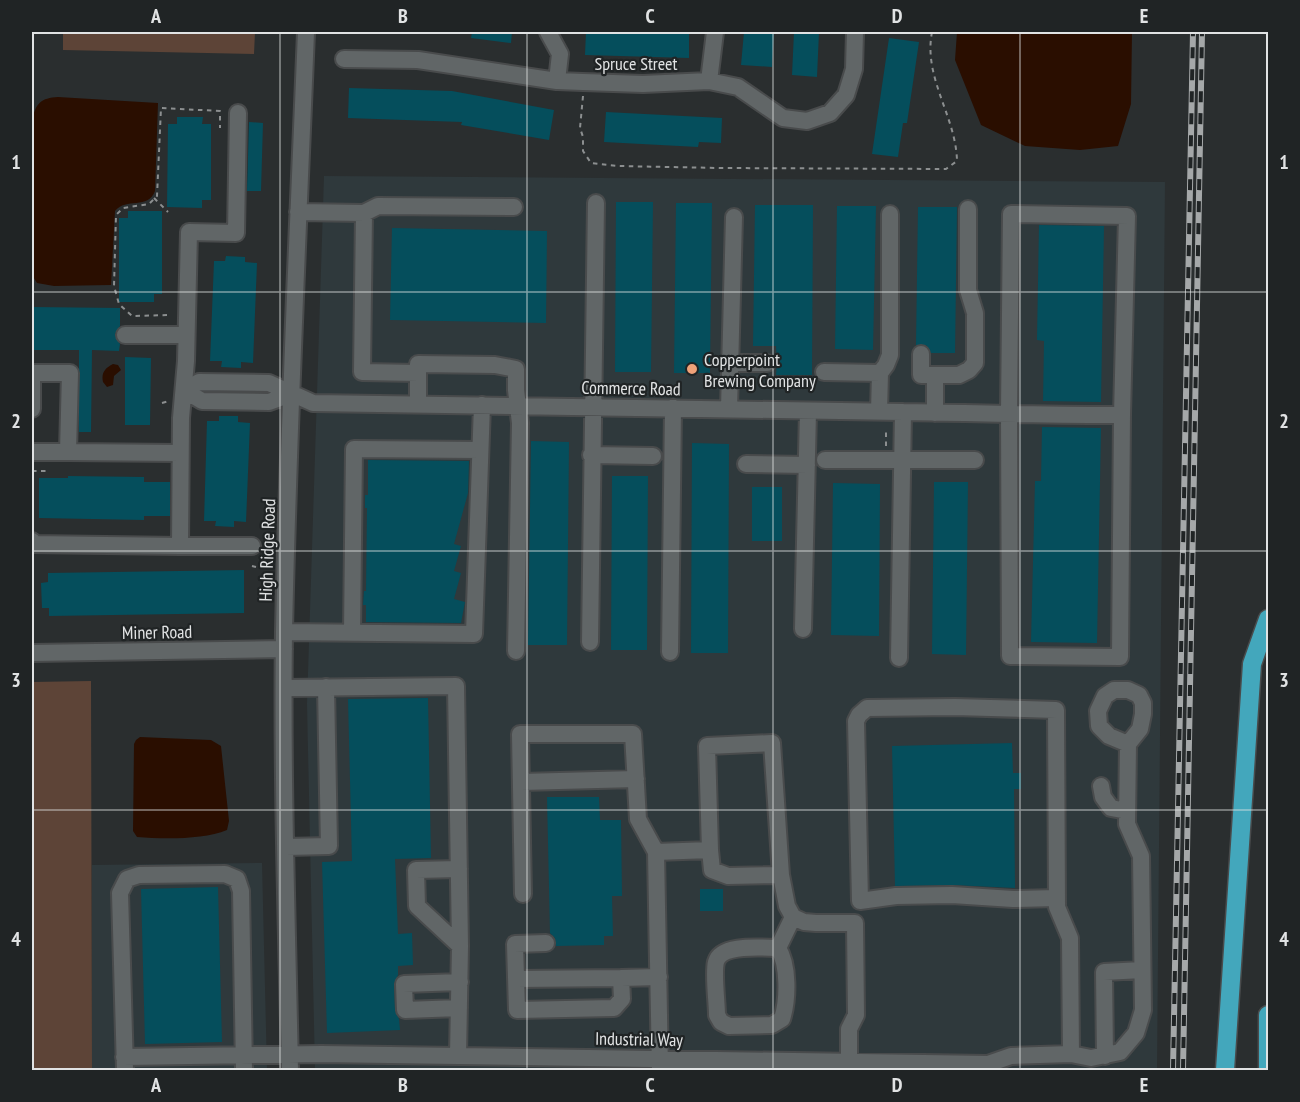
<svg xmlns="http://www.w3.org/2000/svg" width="1300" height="1102" viewBox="0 0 1300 1102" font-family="'PT Sans Narrow',sans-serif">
<rect width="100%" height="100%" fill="#2a2e2f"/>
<path fill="#2f393c" d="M324,176L1165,182L1157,1070H315L307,704Z
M262,863L267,1070H92V865Z"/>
<path fill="#5d4437" d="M63,32H255L254,54L63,50Z
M91,681L92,1070H32V682Z"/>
<path fill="#2a0e00" d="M957,32H1132L1131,104L1118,146L1080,150L1025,146L981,125L955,60Z
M58,97L158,103L155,191C148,210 126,197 115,211L111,285L54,286L37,283L32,275V120C36,103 41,98 58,97Z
M113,364L118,365L121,370L114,376L113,385L107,387L103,382C101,373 105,368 113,364Z
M140,737L211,740L221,746L229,821L227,830C203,840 163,839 137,837L133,831L134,744L136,740Z"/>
<path fill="#054e5c" d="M472,32H512L511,43L471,38Z
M586,32H689V58L585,55Z
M744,32H774L772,67L741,65Z
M794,32H819L817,77L792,75Z
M889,38L919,42L907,123H903L898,157L872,154Z
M349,88L452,91L554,110L549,140L461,125L462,122L348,118Z
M606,112L722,118L721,143L699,142L698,147L604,142Z
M177,117H203L202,124H211V200H202V208L167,207L168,124H177Z
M249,122L263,123L261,191H247Z
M616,202H653L651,372H615Z
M676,203H712L710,373H674Z
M755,205H813L812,375H776L777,364L776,346H753Z
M837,206H876L873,350L835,349Z
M918,207H957L955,353H931L926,345H916Z
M128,211H162V294H154V302H119V218H128Z
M1039,225L1104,226L1101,402L1043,401L1044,341L1037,340Z
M392,228L547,231L546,323L390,320Z
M226,256L245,257V262L257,263L253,363L241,362V368L221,367L222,361H210L214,261H225Z
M32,307L120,308V326L115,334L120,344L119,351L92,350L91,432H79V350H32Z
M125,357L151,358L150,425H125Z
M219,416H238V422L250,423L246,522L234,521V527L215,526L216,521H204L207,421H219Z
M1042,427L1101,428L1097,643L1031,642L1035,481H1041Z
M531,441L569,442L567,645H528Z
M692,443L729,444L728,653H691Z
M368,460L469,461L468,493L454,544L461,546L454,571L461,573L454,599L465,602L461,623L366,622V605H363L364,591H366L367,508H365V495H368Z
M68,476L144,477V482H170V516H144V520L39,518V478H68Z
M612,476H648L647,650H611Z
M934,482H968L966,655L932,654Z
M833,483L880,484L879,636L831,635Z
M752,487H782V541H752Z
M244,570V613L49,616V608H42L41,583L48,582V573Z
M428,698L431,858L395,859L398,934L412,933L413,965L398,966V975L394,984L395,1010L399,1019L400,1030L327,1033L322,862L352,861L348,699Z
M1012,743L1013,773H1021V789H1014L1015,888L953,885L895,886L892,746Z
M547,797H599L600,820H621L622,896H612L613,936H604V945L556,946L555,938L550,933Z
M218,887L222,1042L145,1044L141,889Z
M700,889H723V911H700Z"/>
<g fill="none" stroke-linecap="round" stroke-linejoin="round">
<g stroke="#494b4c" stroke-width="20">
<path id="minor" d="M548,32L560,54L557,81
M344,59L418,60L557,81L583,82L643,84L709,81L738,87L783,118L807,121L830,113L846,95L854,69L855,32
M709,81L715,32
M298,212L364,213L362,372L418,373
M364,213L378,206L514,207
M125,335H186
M921,354V375H959L969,370L975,363V313L968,290V209
M730,363H767
M824,372L880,373
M935,375V413
M184,390L199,382L269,383L313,403L903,412C976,413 1049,415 1122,415L1120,657L1010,656L1009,414L1011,214L1127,216L1122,415
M184,390L202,401L269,402L291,394
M418,404V364L495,365L516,369V390L520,423L516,651
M32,409V373H70L68,452H32
M729,409L734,217
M879,412L880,373L886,365L890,355V214
M68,452L180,453
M591,455L653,456
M825,460H975
M746,464L807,465
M32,541V544L180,546L181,418L186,361L189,232L236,233L238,113
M180,546H252
M803,629L808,411
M284,632L474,634L482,405
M352,633L354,449L480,450
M590,642L596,203
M670,652L673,408
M32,653L284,649
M899,658L903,412
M285,688L456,686L460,946L458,1056
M521,782L636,779
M1101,786L1103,797L1111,808L1127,811
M286,847L329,846L326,687
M710,850L712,870L728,876L781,875
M459,869L416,870L417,906L460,946
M523,894L520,734H633L638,819L656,852
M778,948C789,965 788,1000 782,1019L772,1025L729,1026L721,1022L717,1015C717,1002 713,973 716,962C721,943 763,948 778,948Z
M778,948L793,917
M621,978L659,977
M516,979L621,978L622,999L614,1008L517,1010L515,944L546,943
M459,1008L405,1010L404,984L460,982
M1071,1054L1091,1058L1120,1052L1136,1033L1143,1010L1141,856L1127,824L1128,744L1140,729L1143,714V703L1139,695L1128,690H1114L1105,696L1098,711L1099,726L1109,736L1128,744
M1105,1056L1104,972L1142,970
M124,1057L321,1054L988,1064L1011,1056L1071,1054L1070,938L1057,907L1056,710L955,707L867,708L859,715L856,721L860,901L896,896L952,895L1013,899L1057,898
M125,1070L120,893L127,879L139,875L225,874L237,879L241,891L244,1070
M290,1070C287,924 282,778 284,632C288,432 298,232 306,32
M660,1070L656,852L710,850L707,746L772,743L781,875L787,906L793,917L804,922L816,923H855L856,1015L849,1029V1062"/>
</g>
<g stroke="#494b4c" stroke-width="21">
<path id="highway" d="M1225,1070L1252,664L1268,619
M1268,1070V1015"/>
</g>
<path stroke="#8c8f90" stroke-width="2" stroke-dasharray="4.5 4.5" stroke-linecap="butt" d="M583,96L580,128L583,137V151L591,163L618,166L720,168L946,169L957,161C956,116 923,78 932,32
M154,198L168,212
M167,315L132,316L119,304L114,286L116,215L123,208L149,204L157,196L161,108L220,111V128
M162,403L169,401
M886,446V428
M32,471H48
M252,566L256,567"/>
<use href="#minor" stroke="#616667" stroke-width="16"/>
<use href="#highway" stroke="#43a7bc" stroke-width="18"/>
<g stroke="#a5a8a9" stroke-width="6">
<path id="rail" d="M1173,1070L1193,32
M1183,1070L1202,32"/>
</g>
<use href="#rail" stroke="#202425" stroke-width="4" stroke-dasharray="11" stroke-linecap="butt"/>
</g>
<path fill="none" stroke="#e1e3e4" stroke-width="1.5" stroke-opacity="0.55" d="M280,32V1070M527,32V1070M773,32V1070M1020,32V1070M32,292H1268M32,551H1268M32,810H1268"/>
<circle fill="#f0a279" stroke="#202425" stroke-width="2" cx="692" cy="369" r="6"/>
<g text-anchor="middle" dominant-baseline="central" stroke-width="4.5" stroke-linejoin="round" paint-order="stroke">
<g font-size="18" fill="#e1e3e4" stroke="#202425">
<text x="636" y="63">Spruce Street</text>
<text transform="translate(631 388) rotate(1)">Commerce Road</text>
<text transform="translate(267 550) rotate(-88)">High Ridge Road</text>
<text transform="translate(157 632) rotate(-1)">Miner Road</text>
<text transform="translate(639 1039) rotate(1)">Industrial Way</text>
</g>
<g font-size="18" fill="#e1e3e4" stroke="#202425" text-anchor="start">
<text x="704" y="359">Copperpoint<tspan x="704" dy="21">Brewing Company</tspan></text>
</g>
</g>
<rect width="1300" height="1102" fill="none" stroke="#202425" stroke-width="66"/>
<rect x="33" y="33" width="1234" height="1036" fill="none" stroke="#e1e3e4" stroke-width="2"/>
<g font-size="20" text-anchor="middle" font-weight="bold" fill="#e1e3e4">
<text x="156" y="23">A</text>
<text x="403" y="23">B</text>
<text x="650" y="23">C</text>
<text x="897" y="23">D</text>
<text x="1144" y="23">E</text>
<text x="16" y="169">1</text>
<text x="1284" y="169">1</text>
<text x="16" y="428">2</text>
<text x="1284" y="428">2</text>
<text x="16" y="687">3</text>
<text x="1284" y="687">3</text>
<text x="16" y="946">4</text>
<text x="1284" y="946">4</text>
<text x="156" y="1092">A</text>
<text x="403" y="1092">B</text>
<text x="650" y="1092">C</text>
<text x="897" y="1092">D</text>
<text x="1144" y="1092">E</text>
</g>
</svg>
